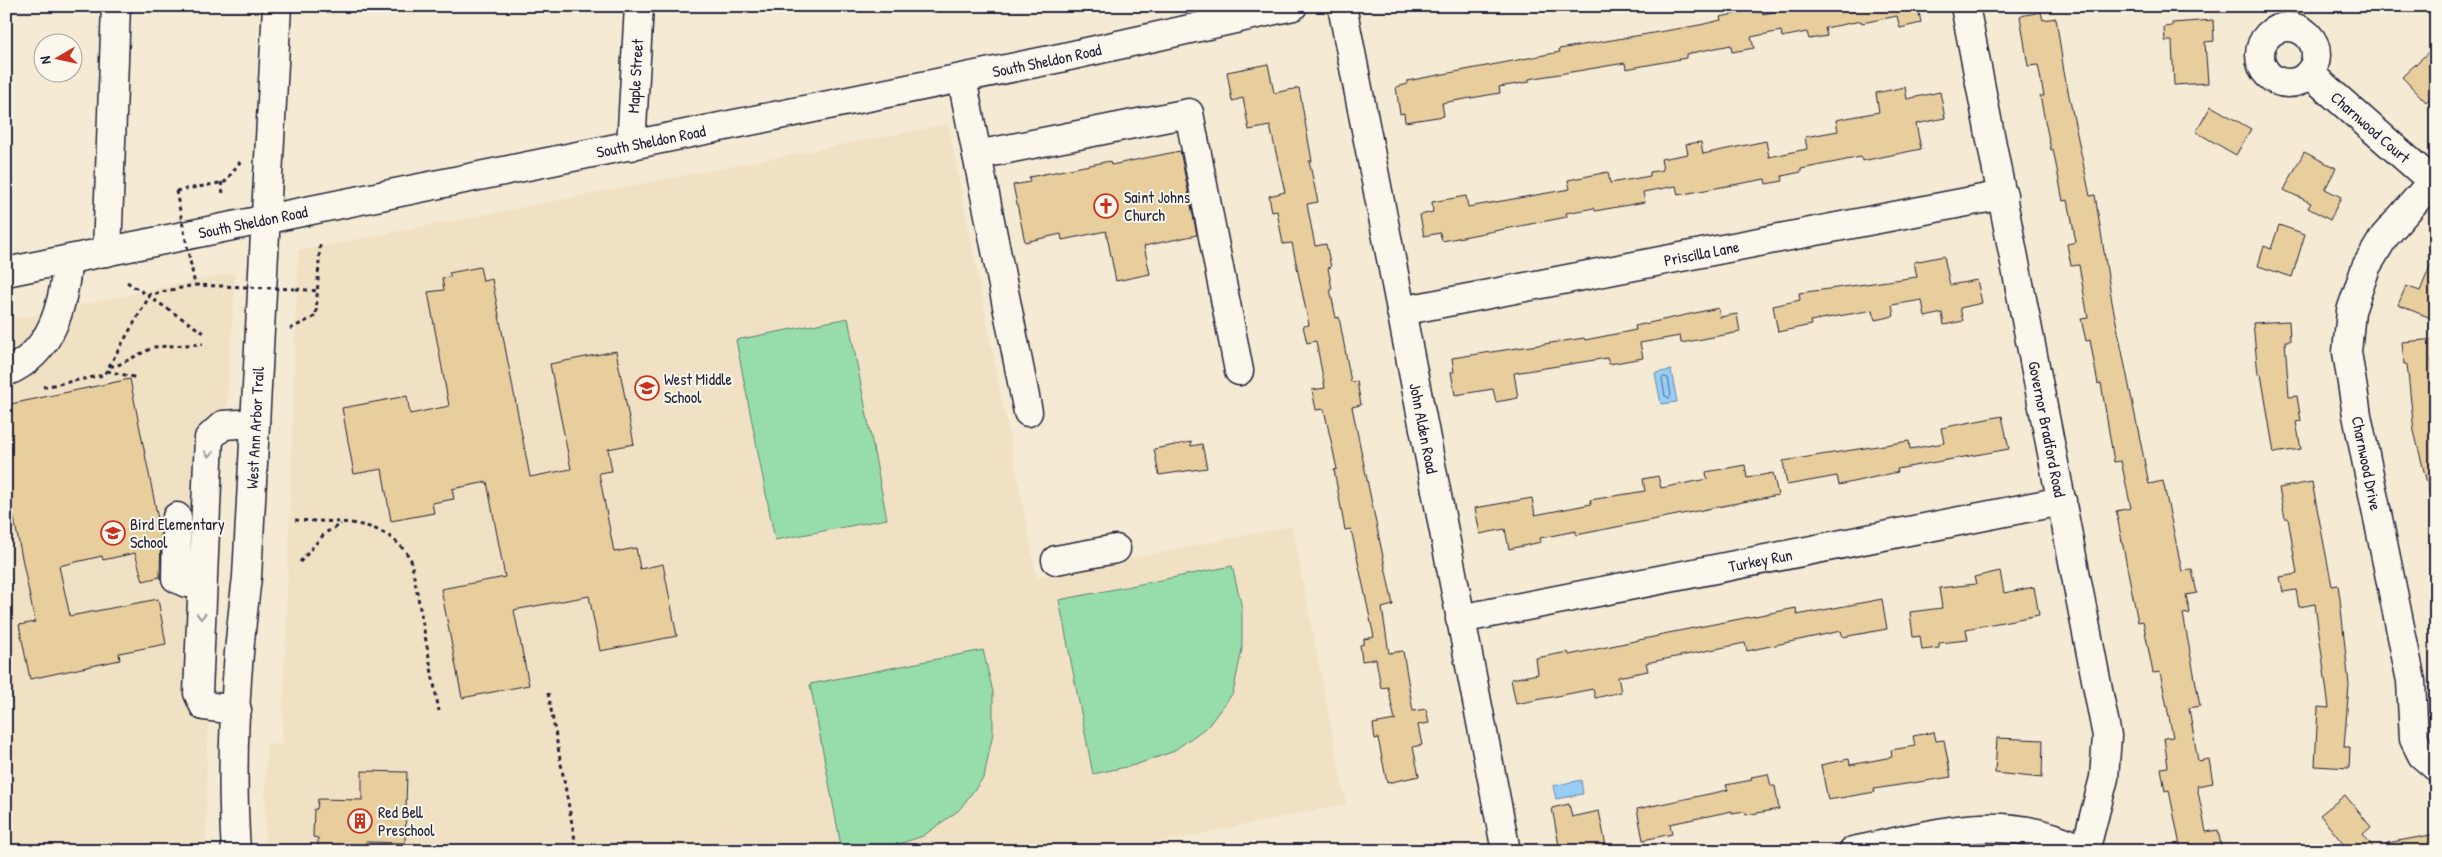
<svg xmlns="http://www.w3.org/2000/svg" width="2442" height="857" viewBox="0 0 2442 857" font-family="'Patrick Hand',sans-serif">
<rect width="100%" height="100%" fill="#f5ead4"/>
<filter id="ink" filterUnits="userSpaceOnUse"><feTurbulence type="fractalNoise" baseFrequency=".02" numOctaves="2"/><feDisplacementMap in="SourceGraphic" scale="10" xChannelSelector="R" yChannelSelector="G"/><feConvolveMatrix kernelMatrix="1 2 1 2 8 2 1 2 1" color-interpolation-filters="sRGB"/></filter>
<g filter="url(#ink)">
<path fill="#f1e1c4" d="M948,124L1037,577L1292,526L1346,804L1119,851H265L266,744H282L298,251Z
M235,272L207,746L206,851H6V321Z"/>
<path fill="#97ddaa" stroke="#5c8072" d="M848,318L887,519L775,540L736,340Z
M1232,566L1242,608V649L1233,693L1208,726L1172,752L1135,765L1093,774L1059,600Z
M983,650L993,692V733L984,777L959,810L923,836L878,851H842L810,684Z"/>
<path fill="#97cef6" stroke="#6889ab" d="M1671,370L1677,402L1661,404L1655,373Z
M1581,780L1583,794L1556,799L1553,786Z"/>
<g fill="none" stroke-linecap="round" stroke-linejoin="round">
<path stroke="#516786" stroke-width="1" d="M1664,377L1668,378L1671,395L1669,398L1665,396L1662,379Z"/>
</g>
<path fill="#e8cd9d" stroke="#22223b" d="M1743,6H1761L1763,14L1794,8L1793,6H1918L1921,23L1900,28L1897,16L1862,23L1861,21L1825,28L1827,36L1809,39L1807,32L1782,37L1781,31L1751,37L1754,48L1732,52L1731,45L1686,54V58L1626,69L1625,63L1529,79V82L1499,87L1500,93L1442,103L1444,116L1405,122L1404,113L1400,114L1396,87L1408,84L1407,81L1560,52L1559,49L1700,25L1721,20L1720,17L1744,12Z
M2041,12L2043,20L2056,18L2064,72L2090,196L2095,195L2112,302L2149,484L2163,481L2182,571L2192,570L2197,593L2186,595L2190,613L2183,614L2200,706L2189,708L2198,761L2209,759L2213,783L2197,786L2206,832L2218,830L2222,851H2181L2169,790L2165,791L2161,768L2168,767L2164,738L2173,737L2160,672L2153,673L2143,621L2138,622L2116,511L2131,508L2121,461L2114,462L2101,383L2098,384L2090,340L2086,341L2081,319L2088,318L2079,265L2071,266L2067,244L2076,242L2068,200L2063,201L2053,149L2051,150L2040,96H2044L2038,65L2028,66L2020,16Z
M2213,20L2214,41L2205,42L2208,83L2174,85L2172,41H2165L2164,27L2172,26V23Z
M2436,45V93L2426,102L2402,77Z
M1268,64L1274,93L1299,88L1312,161H1309L1318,202L1307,204L1315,246L1326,244L1331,267L1328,268L1332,289H1330L1336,318L1339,317L1351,382L1357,381L1361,405L1352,407L1393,605L1382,608L1389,653L1403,651L1413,711L1426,709L1429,723L1418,725L1422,745L1413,747L1419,776L1387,783L1378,738L1375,739L1373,724L1395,720L1388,687L1381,688L1376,659L1362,661L1360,645L1364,644V639L1374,637L1351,529L1345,530L1334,470L1337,469L1324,409L1316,410L1312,390L1325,388L1316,341L1307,343L1303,326L1309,325L1292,243L1283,244L1277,211L1272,212L1269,196L1285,192L1270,126L1249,130L1243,98L1232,101L1227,72Z
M1905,87L1907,99L1940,92L1945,118L1916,124L1921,149L1862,161L1861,157L1801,169V172L1782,176L1783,181L1766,184L1765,179L1678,195L1676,186L1643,192L1645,202L1595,211L1594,208L1566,213L1567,217L1442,241L1440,233L1424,236L1420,215L1433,212L1432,202L1466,196L1468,207L1570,189L1568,180L1608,172L1610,183L1650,176V172L1663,170L1661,159L1688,154L1686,144L1701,142L1703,154L1766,141L1769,157L1807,149L1805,137L1838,131L1836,120L1879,112L1876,93Z
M2211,106L2251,129L2236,155L2196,132Z
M1180,151L1197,235L1144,246L1150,274L1116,281L1106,231L1062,240L1061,234L1025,242L1013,185L1030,182L1029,177L1110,161L1111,165Z
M2304,152L2336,168L2325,189L2341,197L2330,220L2308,208L2311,203L2284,190Z
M2279,225L2305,234L2292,277L2258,266L2264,246L2271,249Z
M2435,254L2436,255V320L2398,305L2406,286L2420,291Z
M1944,256L1950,285L1977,280L1982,303L1960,308L1963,321L1944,325L1942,313L1925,317L1922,300L1892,305L1894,316L1875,320L1873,310L1810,321L1811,325L1778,332L1773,306L1800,300L1799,293L1917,277L1914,262Z
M480,267L483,281L492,279L530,477L571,469L550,364L616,351L634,444L608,449L612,471L599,473L614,552L636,548L640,569L663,564L677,636L600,651L589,596L514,610L529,685L462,698L441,589L505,577L487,482L452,489L454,499L432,503L434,513L391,521L382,469L354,474L342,408L407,396L410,414L449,406L428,292L444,290L442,278L451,277L449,273Z
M1718,308L1720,317L1737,314L1740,332L1681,343L1680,336L1640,343L1643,358L1609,364L1607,358L1514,373L1518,398L1496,402L1493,389L1455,395L1451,372H1454L1452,358L1584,338L1585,340L1636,330L1635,326Z
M2289,321L2290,341H2285L2289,397L2297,396L2301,421L2296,422L2301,449L2274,453L2261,374H2258L2253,323Z
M2436,339V360H2432L2436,394V494L2430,495L2414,431L2407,364H2404L2402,342Z
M130,379L161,534L160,577L143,581L135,553L103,560L102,556L59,566L70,616L158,599L166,644L119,653L120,660L30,679L19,625L35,622L6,479V405Z
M2002,416L2009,449L1897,469L1898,472L1839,485L1837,476L1787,485L1783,461L1909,441L1910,449L1944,443L1941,428Z
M1191,442V446L1202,444L1207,468L1159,475L1154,449Z
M1745,465L1747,478L1773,473L1778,495L1576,535V531L1540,538L1541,542L1509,549L1505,529L1480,534L1475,508L1532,498L1535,515L1591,504L1590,500L1645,491L1643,479L1658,476L1661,488L1707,479L1706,472Z
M2312,482L2332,586L2338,585L2340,599L2349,685L2344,747H2350L2349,768L2315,766L2318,707L2329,708L2315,604L2299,607L2296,590L2283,592L2280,577L2297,574L2288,518H2285L2279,488Z
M2000,571L2004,593L2034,587L2039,615L1966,629L1968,640L1939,643V648L1922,650L1920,636L1913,637L1910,612L1942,608L1939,588L1976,584L1974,577Z
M1882,599L1887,629L1843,637L1841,631L1747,651L1745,643L1646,663L1648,671L1618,677L1621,692L1595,698L1593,689L1516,704L1511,679L1538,674L1536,658L1568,652L1569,655L1658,636V635L1796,608L1797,615Z
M1934,732L1936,741L1944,740L1951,777L1874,789L1875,792L1828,800L1821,765L1849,759L1850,765L1892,757L1891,750L1915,746L1913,736Z
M1997,738L2043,740L2042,778L1995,773Z
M362,771L407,772L405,843L366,842L358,851H318V838L313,837L314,809H317L318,799L362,800Z
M1768,774L1771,786H1775L1779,809L1746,815L1745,812L1732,814V811L1670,824L1672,834L1643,840L1637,809L1728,790L1726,785L1752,780L1751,777Z
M2345,795L2371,827L2363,834L2376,851H2349L2320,815Z
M1569,804L1572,817L1599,811L1606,846L1583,851H1560L1552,808Z
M2436,834V851H2388L2387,843Z"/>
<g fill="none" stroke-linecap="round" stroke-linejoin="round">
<g stroke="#22223b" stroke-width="31">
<g id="minor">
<path id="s1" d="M1342,6L1506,851"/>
<path id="s2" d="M1965,6L2107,736L2104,778L2085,851"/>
<circle cx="2288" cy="55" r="28"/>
<path id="s3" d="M2309,73L2432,181"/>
<path d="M962,79L1028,412"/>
<path id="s4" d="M631,146L639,6"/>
<path d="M977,155L1189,113L1239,371"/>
<path id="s5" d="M2436,177L2384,237L2366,267L2351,311L2347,352L2357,415L2411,681L2414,739L2422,755L2436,767"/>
<path d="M107,252L116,6"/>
<path id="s6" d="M1401,311L2003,195"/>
<path d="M6,372C53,353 63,305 68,260"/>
<path d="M177,517L176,578L186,583H202"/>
<path d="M1056,560L1116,549"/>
<path id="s7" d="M1460,619L2062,501"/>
<path d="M237,710L204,706L198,693L209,438L223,425L255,423"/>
<path id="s8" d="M236,851C230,763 236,665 247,577L277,6"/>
<path d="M1853,851C1938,834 2002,809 2084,850"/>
</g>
</g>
<g stroke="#22223b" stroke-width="31">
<g id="major">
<path id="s9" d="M6,272L1060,58L1293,6"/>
</g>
</g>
<path stroke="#22223b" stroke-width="3" stroke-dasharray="4 4" stroke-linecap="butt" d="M221,182L223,193
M176,191L225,182L240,162
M127,282L204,333
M296,289L318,291
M147,295L195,285
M290,329L316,316L320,244
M110,366H116L154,347L203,344
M107,371L138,378
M43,387L104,375L149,297
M295,520C340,523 385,516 411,560L439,711
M300,562L325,533L341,524
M548,693L577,851"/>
<use href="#minor" stroke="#fbf7ec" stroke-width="28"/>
<use href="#major" stroke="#fbf7ec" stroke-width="28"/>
<path stroke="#22223b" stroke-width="3" stroke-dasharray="4 4" stroke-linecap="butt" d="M176,191L195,285L296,289"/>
</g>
<defs><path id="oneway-chevron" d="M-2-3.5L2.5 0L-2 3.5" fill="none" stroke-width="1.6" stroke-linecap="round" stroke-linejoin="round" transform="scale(1.25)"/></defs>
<g stroke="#99979c">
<use href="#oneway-chevron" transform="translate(209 454) rotate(93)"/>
<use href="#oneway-chevron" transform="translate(201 616) rotate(92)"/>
</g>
</g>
<defs>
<g id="church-ring" transform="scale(1.25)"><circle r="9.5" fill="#fbf7ec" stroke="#c8321e" stroke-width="1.5"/><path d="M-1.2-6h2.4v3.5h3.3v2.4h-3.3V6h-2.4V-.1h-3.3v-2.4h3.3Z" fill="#c8321e"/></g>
<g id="school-ring" transform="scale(1.25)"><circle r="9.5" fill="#fbf7ec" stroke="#c8321e" stroke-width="1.5"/><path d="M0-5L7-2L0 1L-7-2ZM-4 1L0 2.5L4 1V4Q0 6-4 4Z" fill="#c8321e"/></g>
<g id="building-ring" transform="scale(1.25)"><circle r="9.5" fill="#fbf7ec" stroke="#c8321e" stroke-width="1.5"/><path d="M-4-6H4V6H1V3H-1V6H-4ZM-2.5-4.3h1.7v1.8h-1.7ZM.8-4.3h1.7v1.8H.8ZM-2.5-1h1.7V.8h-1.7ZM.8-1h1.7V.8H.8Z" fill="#c8321e"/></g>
</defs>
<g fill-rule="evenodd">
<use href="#church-ring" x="1106" y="206"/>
<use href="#school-ring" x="647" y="388"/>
<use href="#school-ring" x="113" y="533"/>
<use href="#building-ring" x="360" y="821"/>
</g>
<g text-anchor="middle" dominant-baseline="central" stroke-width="4" stroke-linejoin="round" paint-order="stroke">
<g font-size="16" fill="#22223b" stroke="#fbf7ec">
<text stroke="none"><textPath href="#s9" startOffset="1062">South Sheldon Road</textPath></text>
<text stroke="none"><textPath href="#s4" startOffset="70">Maple Street</textPath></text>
<text stroke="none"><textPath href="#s3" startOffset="82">Charnwood Court</textPath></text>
<text stroke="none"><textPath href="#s9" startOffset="658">South Sheldon Road</textPath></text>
<text stroke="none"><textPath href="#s9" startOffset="252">South Sheldon Road</textPath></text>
<text stroke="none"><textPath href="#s6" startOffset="306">Priscilla Lane</textPath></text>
<text stroke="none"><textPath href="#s8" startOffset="424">West Ann Arbor Trail</textPath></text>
<text stroke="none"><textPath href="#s1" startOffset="430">John Alden Road</textPath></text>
<text stroke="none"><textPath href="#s2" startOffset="431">Governor Bradford Road</textPath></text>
<text stroke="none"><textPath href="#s5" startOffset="315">Charnwood Drive</textPath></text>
<text stroke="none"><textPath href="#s7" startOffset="306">Turkey Run</textPath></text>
</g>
<g font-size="16" fill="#22223b" stroke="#fbf7ec" text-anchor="start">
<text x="1124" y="197">Saint Johns<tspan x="1124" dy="18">Church</tspan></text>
<text x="664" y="379">West Middle<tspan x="664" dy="18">School</tspan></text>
<text x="130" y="524">Bird Elementary<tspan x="130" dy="18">School</tspan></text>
<text x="378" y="812">Red Bell<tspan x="378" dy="18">Preschool</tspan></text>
</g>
</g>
<rect width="2442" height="857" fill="none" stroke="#fbf7ec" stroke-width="25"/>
<rect x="12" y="12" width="2417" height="832" fill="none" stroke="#22223b" stroke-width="2" filter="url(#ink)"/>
<g transform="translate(58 58) rotate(261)"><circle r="24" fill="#fbf7ec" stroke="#a4a2a5"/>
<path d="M0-4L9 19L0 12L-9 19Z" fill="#c8321e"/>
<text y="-8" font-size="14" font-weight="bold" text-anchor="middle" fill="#22223b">N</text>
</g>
</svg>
